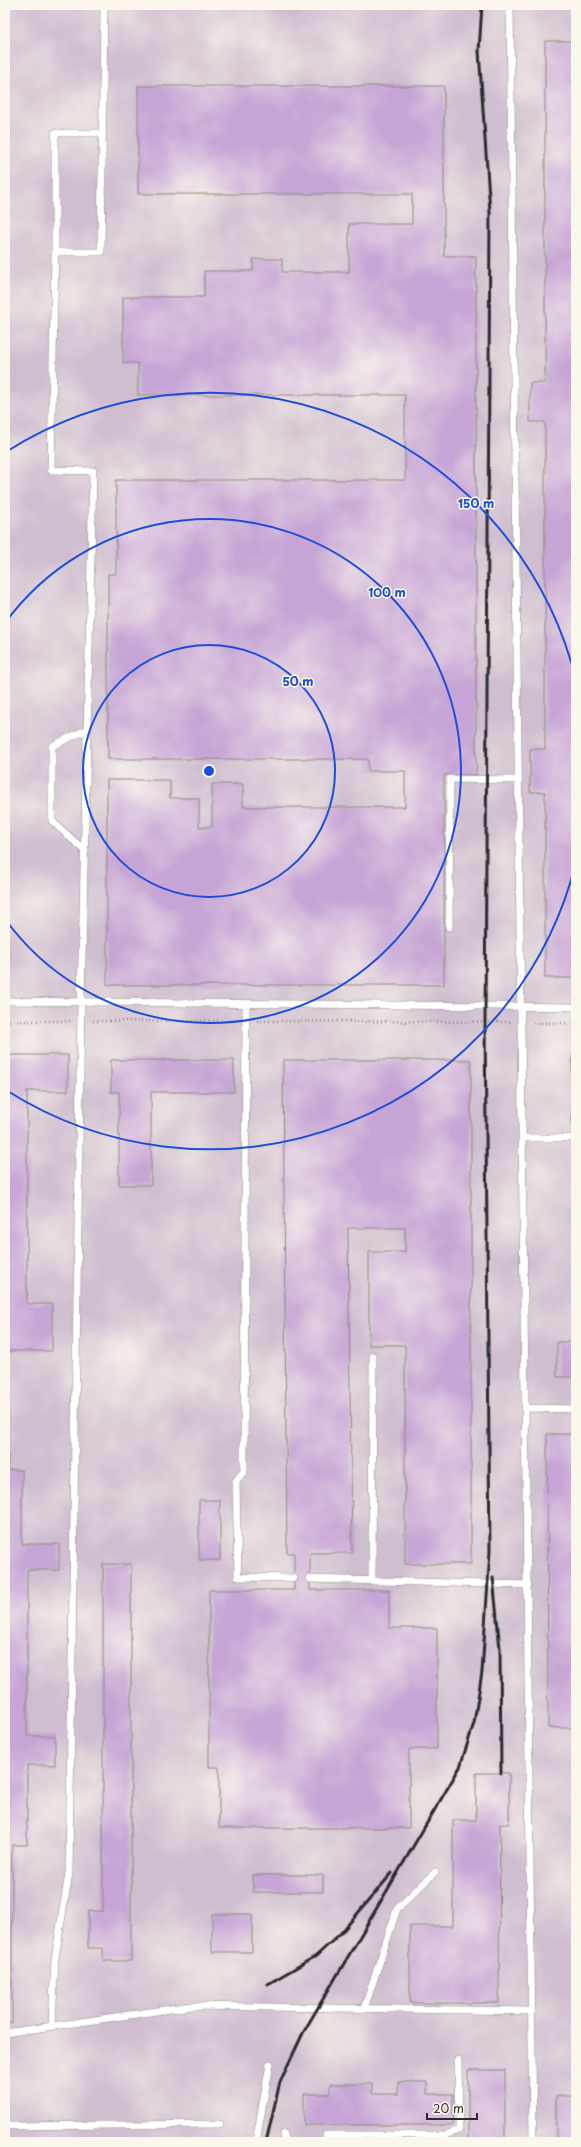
<svg xmlns="http://www.w3.org/2000/svg" width="581" height="2147" viewBox="0 0 581 2147" font-family="'Playpen Sans',sans-serif">
<rect width="100%" height="100%" fill="#fbf7ec"/>
<filter id="ink" filterUnits="userSpaceOnUse"><feTurbulence type="fractalNoise" baseFrequency=".025" numOctaves="2"/><feDisplacementMap in="SourceGraphic" scale="8" xChannelSelector="R" yChannelSelector="G"/><feConvolveMatrix kernelMatrix="1 2 1 2 8 2 1 2 1" color-interpolation-filters="sRGB"/></filter>
<filter id="wash" filterUnits="userSpaceOnUse"><feTurbulence type="fractalNoise" baseFrequency=".012" numOctaves="4" result="noise"/><feDisplacementMap in="SourceGraphic" scale="16" xChannelSelector="R" yChannelSelector="G"/><feGaussianBlur stdDeviation="0.9" result="paint"/><feColorMatrix in="noise" values="0 0 0 0 0 0 0 0 0 0 0 0 0 0 0 0 0 1.4 0 .05"/><feComposite in="paint" operator="in"/></filter>
<g filter="url(#wash)">
<rect width="100%" height="100%" fill="#f3ead3"/>
<path fill="#cfbdd0" d="M5,5H576V2142H5Z"/>
<g id="blocks">
<path fill="#c6a4d5" d="M5,9H8V138H5Z
M545,41H576V978H545V792H530V749H545V422H530V383H545Z
M138,86H444V256H476V775H444V985H107V780H170V798H199V827H212V784H243V807H405V771H368V759H108V574H116V480H405V395H138V363H123V297H204V271H253V259H282V272H349V224H412V194H138Z
M5,1055H68V1091H27V1304H52V1351H8V1470H22V1544H59V1570H27V1736H55V1765H27V1845H12V2023H5Z
M572,1056H576V1123H572Z
M111,1060H234V1092H151V1185H119V1092H111Z
M283,1060H471V1564H405V1345H369V1252H405V1228H348L352,1553H310V1590H389V1628H437V1749H409V1828H219V1767H209V1590H294V1553H287Z
M557,1342H576V1377H557Z
M547,1434H576V1728H548Z
M199,1500H220V1560H199Z
M103,1564H131V1961H103V1948H88V1911H103Z
M476,1773H509V1824H500L499,2003H410V1926H453V1820H476Z
M253,1875H323V1892H253Z
M212,1914H252V1952H212Z
M468,2070H505V2142H468Z
M398,2082H427V2094H453V2125H304V2094H330V2084H372V2094H398Z
M556,2096H576V2142H556Z"/>
</g>
</g>
<g filter="url(#ink)">
<use href="#blocks" fill-opacity="0" stroke="#8f8a7f" stroke-width="1"/>
<g fill="none" stroke-linecap="round" stroke-linejoin="round">
<g stroke="#8f8a7f" stroke-width="8">
<path id="service" d="M510,5L533,2142
M55,252V133H101
M85,851L52,821V746L88,729
M449,927L450,779L519,780
M5,1001L576,1007
M246,1004L244,1471L236,1481L238,1577L294,1578
M523,1138H576
M526,1408L576,1409
M310,1579L528,1585
M372,1581L373,1356
M364,2009L397,1909L435,1872
M52,2026L55,1959L69,1873L81,1002L93,471L51,470L55,252H101L104,5
M5,2033L191,2006L532,2011
M5,2126L220,2124
M284,2134V2142
M445,2135L459,2130L458,2060
M256,2142L270,2064
M326,2142V2135H445V2142"/>
</g>
<path stroke="#8f8a7f" stroke-width="2.5" stroke-dasharray="1 3" stroke-linecap="butt" d="M5,1021H70
M93,1021H236
M257,1021L510,1022
M533,1023H576"/>
<use href="#service" stroke="#fff" stroke-width="7"/>
<path stroke="#2b2b2b" stroke-width="3" d="M493,1577L500,1649L501,1773
M268,1984L316,1956L341,1933L392,1873
M266,2142L280,2082L303,2033L460,1767L474,1723L482,1672L490,1551L485,1022L490,212L479,51L482,5"/>
</g>
</g>
<g fill="none" stroke="#1d4ed8" stroke-width="2">
<circle cx="209" cy="771" r="126"/>
<path d="M5 623A252 252 0 1 1 5 919"/>
<path d="M576 862A378 378 0 0 1 6 1090M6 452A378 378 0 0 1 576 680"/>
</g>
<circle cx="209" cy="771" r="6" fill="#1d4ed8" stroke="#fbf7ec" stroke-width="2"/>
<g font-size="12" text-anchor="middle" font-weight="bold" fill="#1d4ed8" stroke="#fbf7ec" stroke-width="3" stroke-linejoin="round" paint-order="stroke">
<text x="476" y="508">150 m</text>
<text x="387" y="597">100 m</text>
<text x="298" y="686">50 m</text>
</g>
<rect width="581" height="2147" fill="none" stroke="#fbf7ec" stroke-width="20"/>
<path d="M427 2113v6h50v-6" fill="none" stroke="#2b2b2b" stroke-width="2"/>
<text x="433" y="2113" font-size="12" fill="#2b2b2b" stroke="#fbf7ec" stroke-width="3" paint-order="stroke">20 m</text>
</svg>
